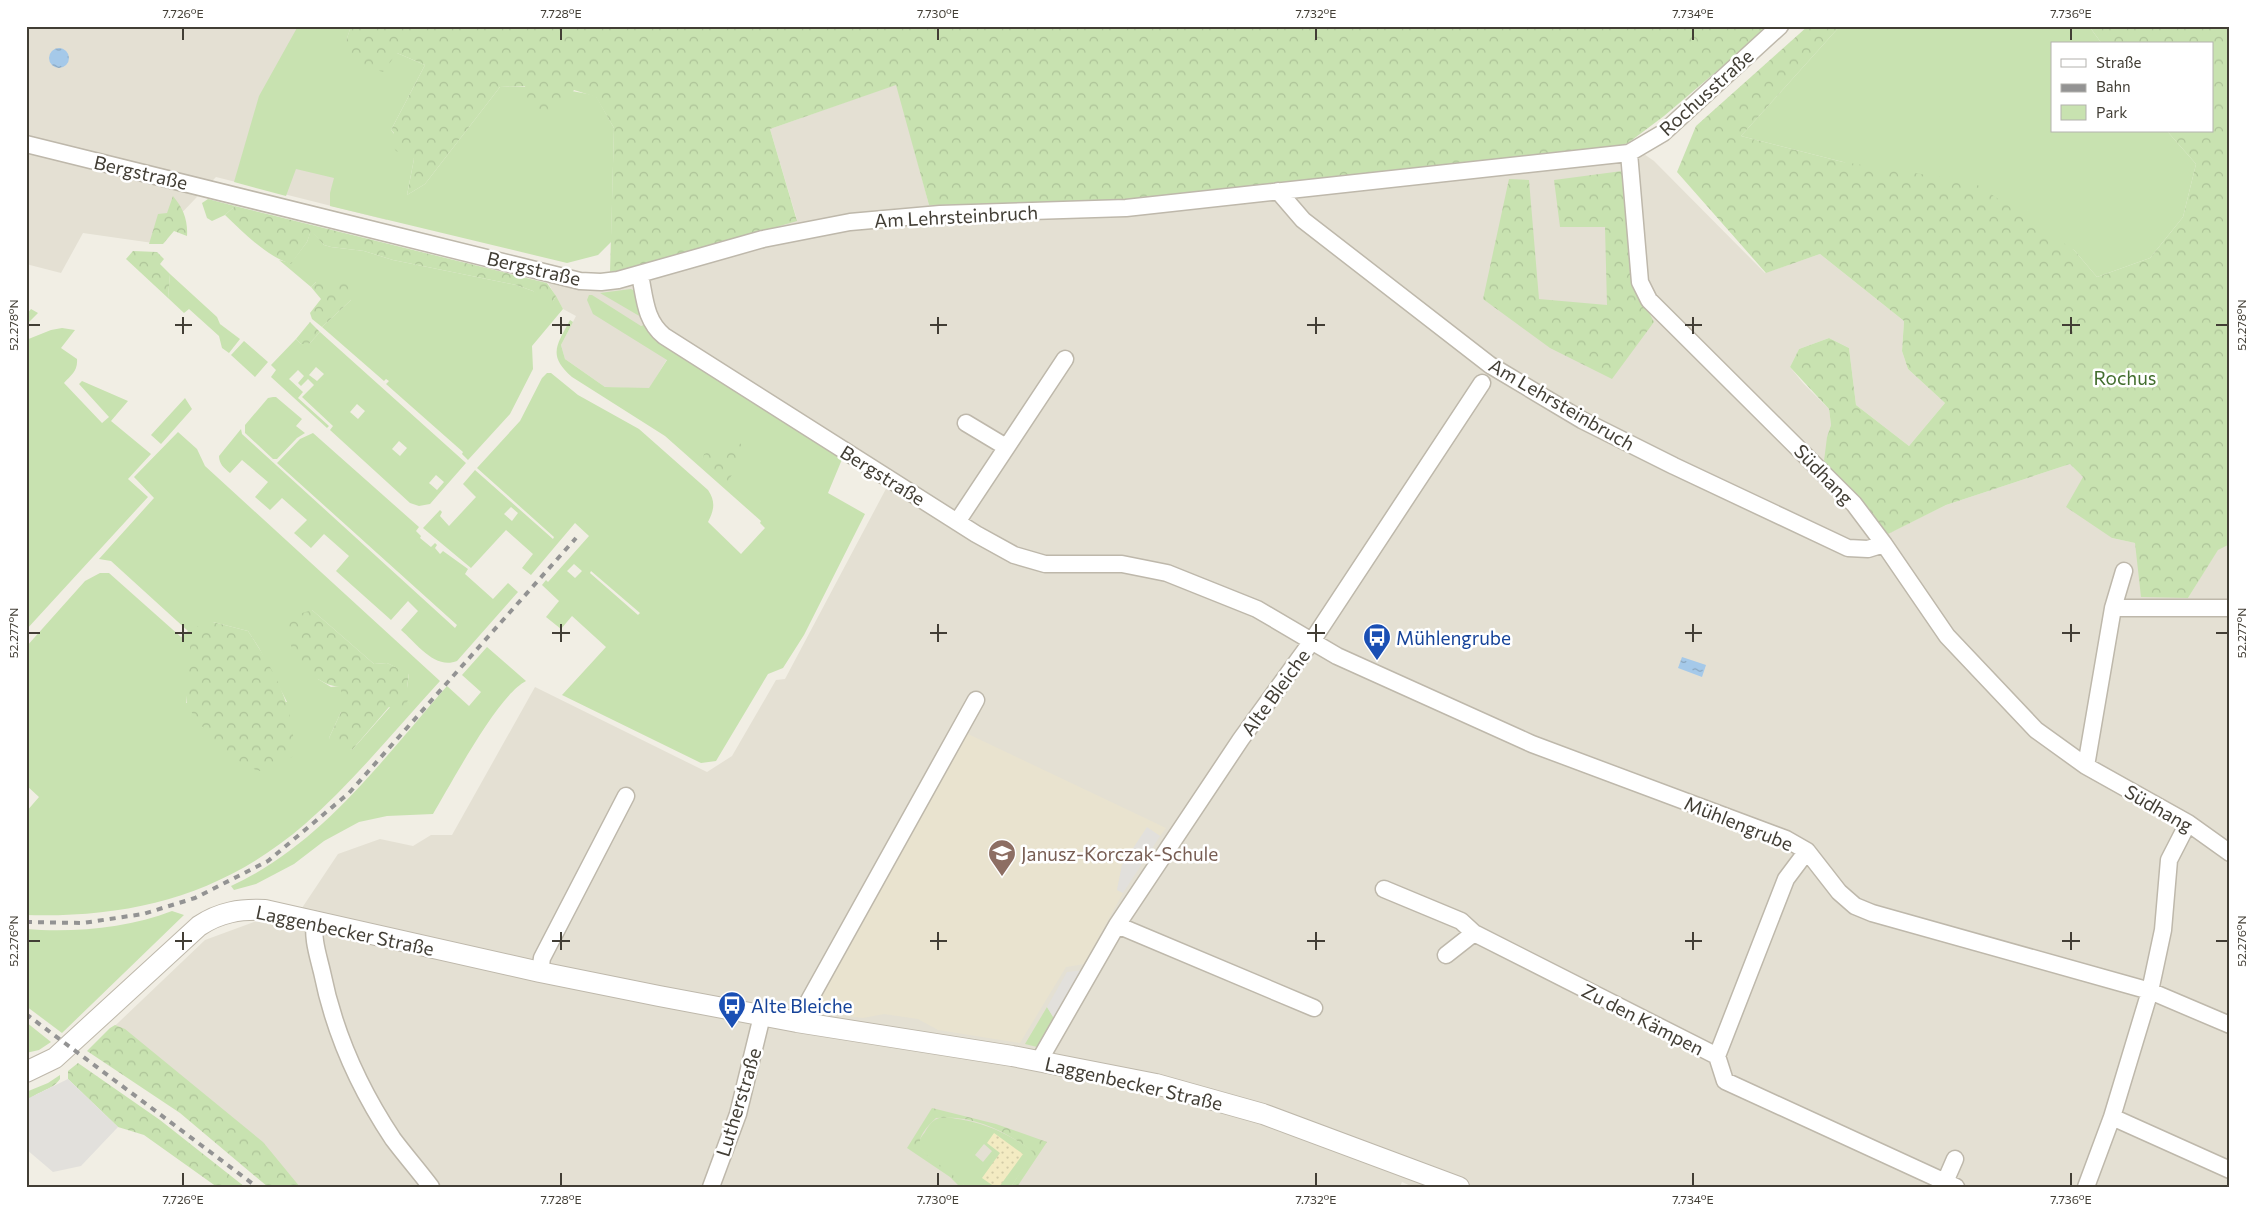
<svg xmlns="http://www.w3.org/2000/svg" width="2256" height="1213" viewBox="0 0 2256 1213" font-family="Commissioner,sans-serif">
<defs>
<pattern id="forest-crowns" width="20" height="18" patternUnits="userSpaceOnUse" patternTransform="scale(1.25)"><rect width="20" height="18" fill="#c8e2b0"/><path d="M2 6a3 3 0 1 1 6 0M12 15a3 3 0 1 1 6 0" fill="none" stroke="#adc398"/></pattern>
<pattern id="sand-dots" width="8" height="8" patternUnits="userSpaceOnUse" patternTransform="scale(1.25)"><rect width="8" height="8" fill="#f3ebc2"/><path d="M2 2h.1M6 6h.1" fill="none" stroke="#d2cba7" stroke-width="1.8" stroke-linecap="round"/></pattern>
<pattern id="water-ripples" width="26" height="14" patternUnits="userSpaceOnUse" patternTransform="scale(1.25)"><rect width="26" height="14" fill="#a5c9e9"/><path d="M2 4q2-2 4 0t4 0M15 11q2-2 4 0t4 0" fill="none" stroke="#88a5be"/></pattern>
</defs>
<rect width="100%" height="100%" fill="#f1eee4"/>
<path fill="#e4e0d3" d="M26,26H351L346,41L387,220L216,177L153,243L83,233L61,273L26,264Z
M897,84L929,205L1612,148L1628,143L1654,161L1765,273L1820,254L1904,321L1902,351L1908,369L1945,403L1909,446L1856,405L1849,348L1829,338L1799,349L1790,367L1803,383L1829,409L1831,425L1827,437L1887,534L1946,505L2070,464L2083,477L2112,538L2135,543L2188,598L2218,549L2230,544V1187H1413L1402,1182L1400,1187H275L98,1042L205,940L257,921L290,926L338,854L380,839L413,846L431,835H452L535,687L707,772L732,756L776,680L785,679L888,485L672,351L649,389L605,387L565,359L561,345L576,316L563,309L548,283L633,269L797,220L770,129Z"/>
<path fill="#e9e3cf" d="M966,733L1166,828L1160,836L1147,828L1122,865L1117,890L1123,893L1084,964L1066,967L1020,1043L938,1030L918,1019L884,1014L863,1018L839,1015L817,1005L814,998Z"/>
<path fill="#c8e2b0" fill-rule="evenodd" d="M298,26H351L346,41L397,53L425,65L391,130L414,159L407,195L425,184L500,87C532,85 565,88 596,96L614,128L611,242L598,255L567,263L330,206V193L334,178L296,169L286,196L234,182L259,96Z
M1840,26H2089L2102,44H2052V131H2167L2196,164L2183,217L2150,258L2097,277L2074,250L1843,162L1741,136Z
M208,199L235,206L225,215L212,221L207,218L202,203Z
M311,230L324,245L331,247L364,251L393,260L516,285L533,291L553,301L556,296L563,309L532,346L533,369L510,414L468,460L462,454L463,452L386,384L389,381L386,379L384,381L322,327L351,300L316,282L311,287L279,260L291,263L307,242Z
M170,274L217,317L220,324L240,339L229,353L222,348L219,336L189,309L184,313L168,298Z
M631,289L635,291L641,317L600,293Z
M589,295H592L641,326L644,325L672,348V351L843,457L828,493L865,514L804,635L783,668L768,674L716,761L701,763L562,695L606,647L572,616L561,629L546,617L559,601L542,585L546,580L548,582L589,536L575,523L531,575L522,568L533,554L506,530L471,568L423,528L440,510L442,512L440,516L449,526L476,497L463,484L475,470L553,539L554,537L477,468L520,421L542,378L547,373H551L578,395L639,429L708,490C716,502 714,510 708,522L741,554L765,528L760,523L761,521L665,436L572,377C547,355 557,345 570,320L573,322L561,345L565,359L605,387L649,388L667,360L593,314L587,300ZM511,507L518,513L512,521L504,514ZM574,564L582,571L575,578L567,571ZM591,571L640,613L638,615L590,573Z
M31,309L38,313L26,325V315Z
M62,328L75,330L61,348L77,359C78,371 71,375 64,383L102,423L109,417L79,384L82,381L128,401L111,421L151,454L128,479L148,497L26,630V340L51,330Z
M320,332L466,463L430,504L419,506L410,503L330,430L333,426L302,397L314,385L308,379L301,386L298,383L304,376L298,370L289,379L303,392L298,398L329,426L327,428L271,377L276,370L271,365L296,339L301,344H309ZM316,367L324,374L317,381L309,375ZM357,404L365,411L358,419L350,412ZM399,441L407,448L400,456L392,449ZM436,475L444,482L437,490L429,483Z
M244,341L268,362L255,377L231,355Z
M273,397H276L302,419L296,426L305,433L297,438L277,459H273L245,433V425L268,398Z
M185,398L192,409L161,444L151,435Z
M241,429L242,434L455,628L457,625L277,463L300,439L313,433L419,527L416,531L421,536L420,538L431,547L435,543L437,545L435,548L440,554L443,551L468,569L465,574L493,599L508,583L518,592L457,661C435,670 416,643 401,630L418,611L408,601L391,620L336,571L349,556L324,534L311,548L294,533L307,520L282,498L270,510L255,497L268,482L242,460L230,473C224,468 219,464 219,456Z
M178,432L197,449L205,466L440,681C397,728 353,782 305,824C223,895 132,918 26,915V812L39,797L26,785V647L85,581L100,573H109L181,637L188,631L111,561L99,559L154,498L134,477ZM312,610L374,664L387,663L409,674L407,688L352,750L329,738L341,712V686L331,687L318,679ZM213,622L248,631L259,648L287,702L186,703L188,688Z
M487,647L526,681C498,695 451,784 433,814L387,816L359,822L324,841L294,864L256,884L234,890L231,886C322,844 382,760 447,686L469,706L481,692L462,675Z
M172,911L184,915L62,1033L26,1006V929C73,933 128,928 172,911Z
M1047,1007L1055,1020L1044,1040L1037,1047L1025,1044Z
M26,1022L51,1042L39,1050L26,1053Z
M945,1117C983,1122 1003,1130 1034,1152L1011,1187H966C958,1179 921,1154 919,1146C918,1141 922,1136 925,1132C930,1123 934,1118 945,1117ZM984,1144L992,1151L983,1162L975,1155Z"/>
<path fill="url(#forest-crowns)" d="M351,26H1770L1664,116L1628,143L1612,148L1124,202L929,205L896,85L770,129L797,221L633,269L610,272L614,128L596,97L574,90L556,115L529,105L525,86L500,87L425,184L407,195L414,159L396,151L390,142L394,133L391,130L425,65L397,53L383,72L353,63L346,41Z
M1808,26H1840L1741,136L1843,162L1973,182L2074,250L2097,277L2150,258L2183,217L2196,164L2167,131H2212V44H2102L2089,26H2230V544L2218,550L2188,598L2141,597L2135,543L2112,538L2066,507L2083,477L2070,464L1946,505L1888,534L1824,461L1827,437L1831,425L1829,409L1790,367L1799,349L1829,338L1849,348L1856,405L1909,446L1945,403L1908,369L1902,351L1904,321L1820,254L1766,273L1677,172L1696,126Z
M1622,171L1634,284L1654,322L1612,379L1550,348L1483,299L1509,179L1529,180L1539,299L1607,305L1605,227H1560L1554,180Z
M173,196C183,208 188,220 187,236L174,231L163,244H149L158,214L167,213Z
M235,206L547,283L556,296L553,301L548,303L533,291L516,285L393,260L364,251L331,247L324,245L311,231L307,242L291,264C266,256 244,233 225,215Z
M133,251L157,252L164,259L160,264L170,274L168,298L126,259Z
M333,278L348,281L351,300L322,327L312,319L310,313L321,299L311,287L316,282Z
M310,322L320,332L309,344H301L296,339Z
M729,441L740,443L744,449L741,461L726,484L702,462L704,454L709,452H720Z
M312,610L374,664L387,663L409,673L407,688L410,698L400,711L389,707L352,750L335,746L329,738L341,712V687C320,686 300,667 292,648C288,639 290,626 289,617Z
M213,622L248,631C272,667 298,711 293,756C284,762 274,771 263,771C240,771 196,724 187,704C185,700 191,637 192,628Z
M115,1025L125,1029L263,1142L300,1187H268L180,1113L87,1051L110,1028Z
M78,1063L160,1120L245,1187H217L144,1135L118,1127L68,1079V1071Z
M60,1075V1079C52,1091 35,1091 26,1103V1092L48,1083Z
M932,1108L996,1124L1047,1142L1017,1187H1011L1033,1152C1006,1131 972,1114 936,1118C905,1147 924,1152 948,1171C954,1176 960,1181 966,1187H960L950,1177L907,1148Z"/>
<path fill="url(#sand-dots)" d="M994,1133L1023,1154L999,1187H995L982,1178L1000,1153L987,1143Z"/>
<path fill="#e2e0dc" d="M1147,827L1160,836L1123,893L1117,890L1122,865Z
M1084,970L1055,1020L1047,1007L1067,972Z
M68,1079L118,1127L81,1166L53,1172L26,1149V1103L29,1098Z"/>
<path fill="url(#water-ripples)" d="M49 58a10 10 0 1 1 20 0a10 10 0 1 1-20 0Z
M1682,657L1706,665L1702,677L1678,668Z"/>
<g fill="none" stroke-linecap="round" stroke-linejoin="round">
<g stroke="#beb8ab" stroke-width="19">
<path id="minor" d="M26,144L580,281L601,282L618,280L763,239L850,222L940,214L1126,208L1629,153L1663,133L1780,26
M1629,153L1640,282L1649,300L1854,504L1884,544L1947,636L2036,730L2086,766L2188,823L2230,853
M1278,191L1303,220L1490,365L1582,420L1674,466L1848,548L1868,549L1884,544
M640,275C645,299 645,320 664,336L976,534L1014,555L1045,564H1122L1167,573L1257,609L1337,656L1532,744L1786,839L1807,851L1839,892L1855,906L1872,913L2150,991L2230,1025
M966,423L1006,447
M957,522L1065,359
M2113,608H2230
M2086,766L2113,608L2124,571
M1384,889L1461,921L1474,933L1717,1056L1725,1081L1956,1187
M315,920C312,938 318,955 322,972C334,1032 359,1088 393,1139C405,1155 419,1171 431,1187
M1117,925L1314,1008
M1446,955L1474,933
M540,972L542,958L626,796
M797,1022L976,700
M1717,1056L1786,879L1807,851
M1039,1061L1117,925L1241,739L1312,641L1482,383
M2112,1117L2230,1170
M1945,1182L1955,1159
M711,1187L738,1114L762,1016
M2086,1187L2112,1117L2150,991L2163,930L2169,860L2188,823"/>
</g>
<g stroke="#beb8ab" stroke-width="22">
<path id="tertiary" d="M26,1072L55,1058L199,926C220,912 240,909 265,910L540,972L659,996L797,1022L1012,1056L1156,1084L1263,1114L1459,1187"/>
</g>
<use href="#minor" stroke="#fff" stroke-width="16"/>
<use href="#tertiary" stroke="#fff" stroke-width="20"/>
<path stroke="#939393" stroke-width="4" stroke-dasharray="6 6" stroke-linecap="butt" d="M26,922L83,923L143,914L195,898L268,861L349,793L576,538
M26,1014L257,1187"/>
</g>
<path fill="none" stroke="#423e35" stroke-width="2" d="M183,28V40M561,28V40M938,28V40M1316,28V40M1693,28V40M2071,28V40M183,317V334M561,317V334M938,317V334M1316,317V334M1693,317V334M2071,317V334M28,325H40M175,325H192M552,325H570M930,325H947M1307,325H1325M1685,325H1702M2062,325H2080M2216,325H2228M183,624V642M561,624V642M938,624V642M1316,624V642M1693,624V642M2071,624V642M28,633H40M175,633H192M552,633H570M930,633H947M1307,633H1325M1685,633H1702M2062,633H2080M2216,633H2228M183,932V950M561,932V950M938,932V950M1316,932V950M1693,932V950M2071,932V950M28,941H40M175,941H192M552,941H570M930,941H947M1307,941H1325M1685,941H1702M2062,941H2080M2216,941H2228M183,1173V1186M561,1173V1186M938,1173V1186M1316,1173V1186M1693,1173V1186M2071,1173V1186"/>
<defs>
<g id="bus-pin" transform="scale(1.4375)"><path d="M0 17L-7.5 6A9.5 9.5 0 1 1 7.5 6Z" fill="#1a4fb4" stroke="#fff"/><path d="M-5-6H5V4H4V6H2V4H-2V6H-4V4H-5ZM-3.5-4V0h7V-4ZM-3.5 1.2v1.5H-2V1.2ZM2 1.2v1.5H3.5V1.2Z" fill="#fff"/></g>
<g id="school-pin" transform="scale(1.4375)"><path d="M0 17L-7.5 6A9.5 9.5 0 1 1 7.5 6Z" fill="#8d6e63" stroke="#fff"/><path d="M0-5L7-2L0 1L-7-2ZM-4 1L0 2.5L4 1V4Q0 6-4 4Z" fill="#fff"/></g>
</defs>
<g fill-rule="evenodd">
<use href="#bus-pin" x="1377" y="637"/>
<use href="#school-pin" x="1002" y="853"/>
<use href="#bus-pin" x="732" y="1005"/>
</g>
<g text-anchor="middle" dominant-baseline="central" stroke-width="5" stroke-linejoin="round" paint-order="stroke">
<g font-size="19" fill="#423e35" stroke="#fff">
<text transform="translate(1706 92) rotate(-42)">Rochusstraße</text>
<text transform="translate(141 172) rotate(13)">Bergstraße</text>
<text transform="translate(956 216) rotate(-3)">Am Lehrsteinbruch</text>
<text transform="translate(534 268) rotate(13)">Bergstraße</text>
<text transform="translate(1562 404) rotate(30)">Am Lehrsteinbruch</text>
<text transform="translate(1824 474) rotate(46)">Südhang</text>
<text transform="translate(883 475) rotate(32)">Bergstraße</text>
<text transform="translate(1275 692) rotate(-54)">Alte Bleiche</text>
<text transform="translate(2159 808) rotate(30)">Südhang</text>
<text transform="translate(1739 823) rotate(22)">Mühlengrube</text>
<text transform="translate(345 930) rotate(12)">Laggenbecker Straße</text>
<text transform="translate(1643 1019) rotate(27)">Zu den Kämpen</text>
<text transform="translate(1134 1083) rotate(13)">Laggenbecker Straße</text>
<text transform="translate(738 1102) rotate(-73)">Lutherstraße</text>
</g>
<g font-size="19" fill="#426e2e" stroke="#fff">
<text x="2125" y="377">Rochus</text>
</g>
<g font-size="19" fill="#164399" stroke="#fff" text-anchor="start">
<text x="1396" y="637">Mühlengrube</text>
<text x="751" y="1005">Alte Bleiche</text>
</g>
<g font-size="19" fill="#785e54" stroke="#fff" text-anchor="start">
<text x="1021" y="853">Janusz-Korczak-Schule</text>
</g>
</g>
<rect width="2256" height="1213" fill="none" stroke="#ffffff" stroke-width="55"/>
<rect x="2051" y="42" width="162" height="90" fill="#ffffff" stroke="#b3b2ae"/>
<rect x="2061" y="59" width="25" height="8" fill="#ffffff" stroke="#b3b2ae"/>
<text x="2096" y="68" font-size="15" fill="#423e35">Straße</text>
<rect x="2061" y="84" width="25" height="8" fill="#939393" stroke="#b3b2ae"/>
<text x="2096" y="92" font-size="15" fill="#423e35">Bahn</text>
<rect x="2061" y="105" width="25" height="15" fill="#c8e2b0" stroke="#b3b2ae"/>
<text x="2096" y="118" font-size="15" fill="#423e35">Park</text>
<rect x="28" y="28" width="2200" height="1158" fill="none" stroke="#423e35" stroke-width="2"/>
<g font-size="12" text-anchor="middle" fill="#423e35">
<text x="183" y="18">7.726°E</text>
<text x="561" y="18">7.728°E</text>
<text x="938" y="18">7.730°E</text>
<text x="1316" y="18">7.732°E</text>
<text x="1693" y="18">7.734°E</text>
<text x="2071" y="18">7.736°E</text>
<text transform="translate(14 325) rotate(-90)" y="4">52.278°N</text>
<text transform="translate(2242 325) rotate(-90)" y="4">52.278°N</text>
<text transform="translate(14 633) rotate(-90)" y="4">52.277°N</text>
<text transform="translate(2242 633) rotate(-90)" y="4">52.277°N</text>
<text transform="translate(14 941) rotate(-90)" y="4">52.276°N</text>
<text transform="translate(2242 941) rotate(-90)" y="4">52.276°N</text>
<text x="183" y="1204">7.726°E</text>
<text x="561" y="1204">7.728°E</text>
<text x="938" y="1204">7.730°E</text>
<text x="1316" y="1204">7.732°E</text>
<text x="1693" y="1204">7.734°E</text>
<text x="2071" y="1204">7.736°E</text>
</g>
</svg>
